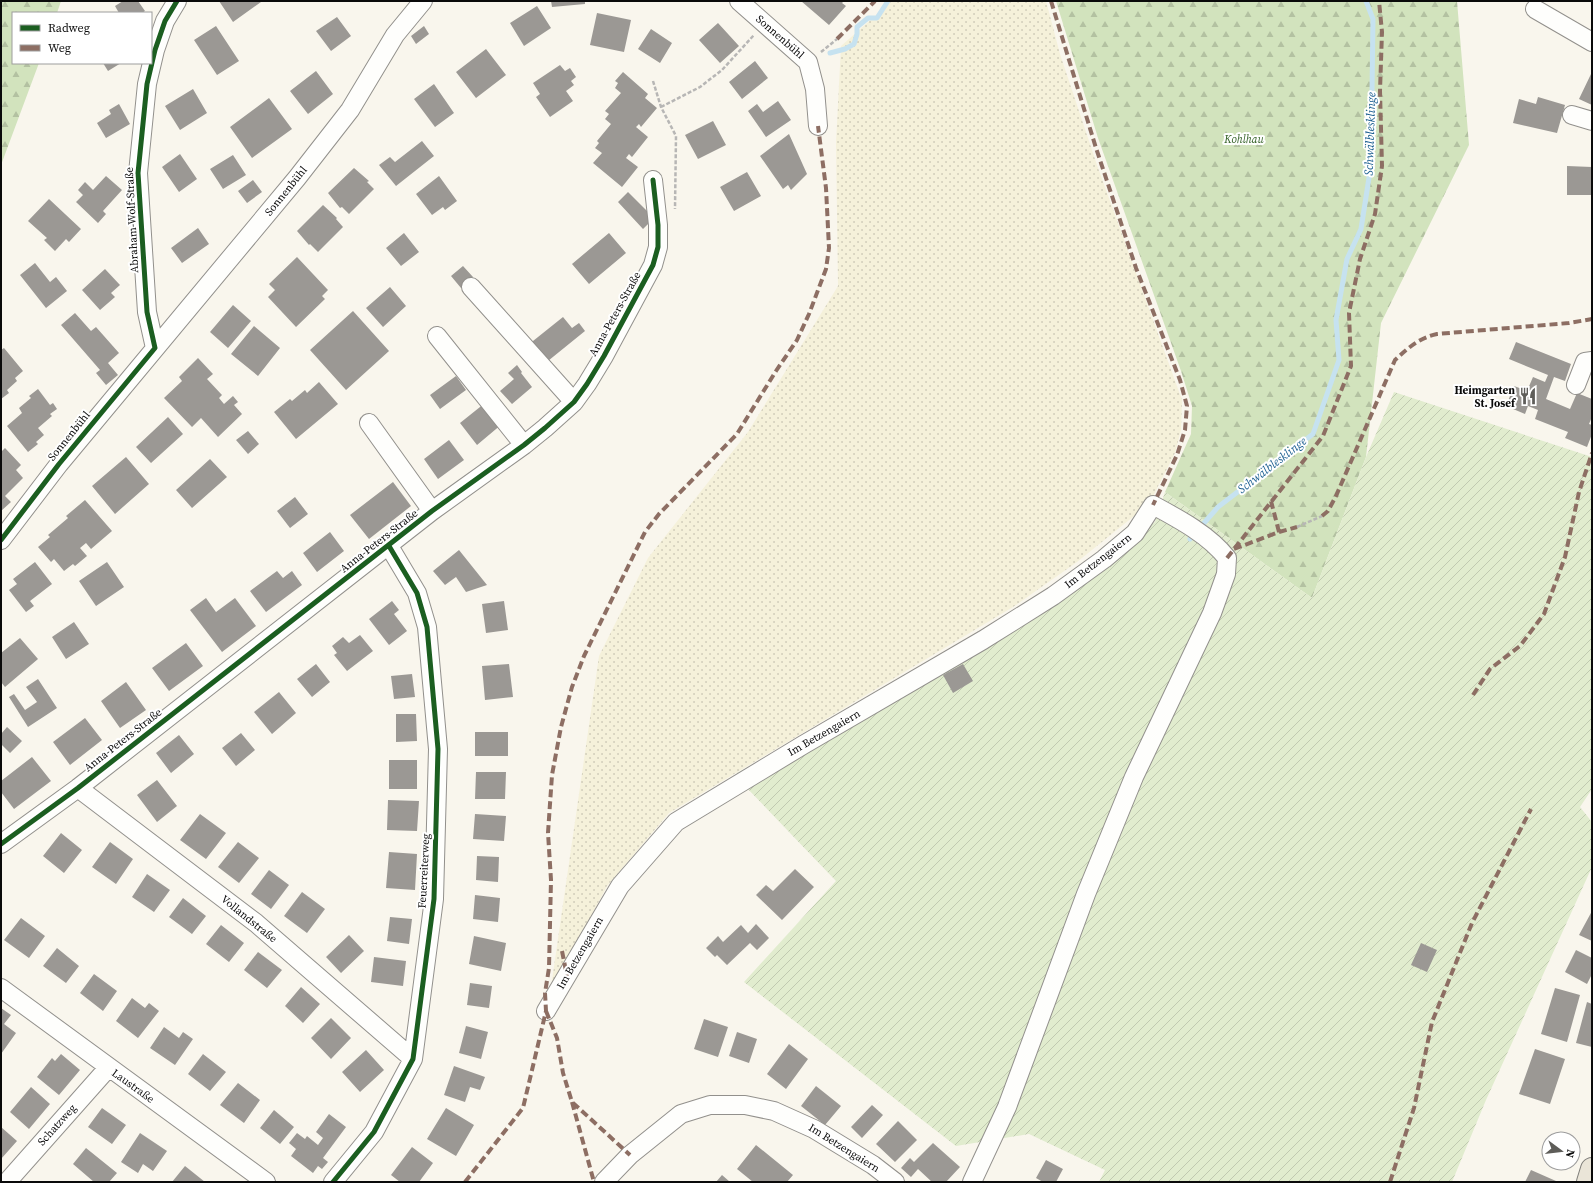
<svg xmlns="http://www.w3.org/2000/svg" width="1593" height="1183" viewBox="0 0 1593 1183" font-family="'Source Serif 4',serif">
<defs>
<pattern id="farmland-dots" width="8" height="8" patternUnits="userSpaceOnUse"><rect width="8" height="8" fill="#f5f1da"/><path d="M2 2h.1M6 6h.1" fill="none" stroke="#d1cdba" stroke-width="1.8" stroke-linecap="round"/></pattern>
<pattern id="forest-firs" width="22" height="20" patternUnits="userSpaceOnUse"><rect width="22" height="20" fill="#d2e3bd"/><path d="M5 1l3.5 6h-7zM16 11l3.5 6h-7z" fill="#b3c1a1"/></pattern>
<pattern id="garden-furrows" width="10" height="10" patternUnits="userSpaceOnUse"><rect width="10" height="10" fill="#e1ecce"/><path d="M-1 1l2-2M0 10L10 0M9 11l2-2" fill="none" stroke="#c0c9b0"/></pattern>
</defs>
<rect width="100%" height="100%" fill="#f9f6ed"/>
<path fill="url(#farmland-dots)" d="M892,1H1046L1060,54L1097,165L1182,400L1181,430L1175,453L1149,504L1077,562L1013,607L669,813L607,886L550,994L599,656L648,558L748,432L838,286L836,143L841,46Z"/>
<path fill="url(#forest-firs)" d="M1,1H61L57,13H13V63H39L1,165Z
M1056,1H1457L1469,145L1381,323L1366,457L1312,598L1165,492L1191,434L1192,406L1181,371L1098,138Z"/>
<path fill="url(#garden-furrows)" d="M1394,392L1592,457V789L1580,807L1592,822V867L1486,1100L1452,1182H1099L1105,1170L1029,1134L956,1146L744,982L836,881L745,786L737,773L1027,623L1155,522L1165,492L1312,598L1366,457Z"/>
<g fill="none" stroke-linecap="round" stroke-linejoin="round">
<path stroke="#c6e2f0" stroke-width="5" d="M830,53L845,49L854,44L857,34V27L868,18H877L888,1
M1190,539L1218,507L1313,434L1339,360L1336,320L1347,259L1361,229L1371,165L1373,19L1366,1"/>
</g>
<path fill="#9b9894" d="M123,1H138L145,11L142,13H119L115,6Z
M219,1H260L261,2L233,22Z
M551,1H585V4L552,7Z
M801,1H844L842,3L846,6L829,25Z
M537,6L551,28L524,46L510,23Z
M597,13L631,20L624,52L590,45Z
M337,17L351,36L331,51L316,31Z
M718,23L739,46L720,63L699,40Z
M216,26L239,61L217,75L194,40Z
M424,26L429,34L416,44L411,36Z
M651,29L672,43L660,63L638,49Z
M486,49L506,75L476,98L456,72Z
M755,61L768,78L742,99L729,82Z
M103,63H121L108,71Z
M560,65L565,71L570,68L576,77L571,81L574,85L566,91L573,101L550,117L536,97L540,94L533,83Z
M316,71L333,94L308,114L290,91Z
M623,72L648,94L645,98L657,108L641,127L639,124L636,127L648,137L632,157L629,154L626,158L638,167L622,187L593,163L602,153L595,148L599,143L597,141L611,124L605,119L609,114L605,111L621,93L615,88L618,83L615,81Z
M1591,74L1592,75V105L1579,99Z
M434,84L454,113L435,127L414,99Z
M193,89L207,113L180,130L165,106Z
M1538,97L1565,105L1557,133L1513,123L1519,99L1536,104Z
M269,98L292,129L252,158L230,127Z
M778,101L791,120L766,137L748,111L757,104L763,112Z
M119,104L130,124L106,138L97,123L111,114L109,110Z
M713,121L726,145L698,159L685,135Z
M789,134L807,174L791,190L788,185L783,189L760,156Z
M422,141L434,156L396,186L379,165L390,157L395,162Z
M180,154L197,179L179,192L162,167Z
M233,155L246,175L223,189L210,169Z
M1567,166L1592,167V195H1567Z
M354,168L369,181L367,182L374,189L349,214L342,207L340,208L328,193Z
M747,172L761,196L734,211L720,187Z
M106,176L122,190L103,211L106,214L98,223L76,202L83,195L78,190L85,182L93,190Z
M439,176L457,201L445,210L443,207L432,215L416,194Z
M253,180L262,192L247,203L238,191Z
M628,192L654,218L643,229L618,202Z
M49,199L81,229L69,242L66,239L55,251L44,240L47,238L28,221Z
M323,205L337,218L336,219L343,227L318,252L310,244L309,245L297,231Z
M198,228L209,244L182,263L171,248Z
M404,233L419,252L401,266L386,248Z
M609,233L626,253L589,284L572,264Z
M297,257L328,290L322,296L325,299L296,327L268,297L275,290L269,284Z
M35,263L50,282L56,277L67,291L46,308L20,275Z
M463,266L473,277L461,288L451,276Z
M105,269L120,285L111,293L115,297L100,310L82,290Z
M390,287L406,306L383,327L366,308Z
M233,305L251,321L228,348L210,332Z
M353,311L389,351L346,390L310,350Z
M75,313L91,331L96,327L119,353L108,363L118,375L106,385L96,373L100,370L61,325Z
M563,317L572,328L579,323L585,331L543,365L528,345Z
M254,326L280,348L258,376L231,354Z
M1516,342L1571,364L1565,381L1554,377L1546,399L1570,409L1577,393L1592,399V417L1589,424L1592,425V434L1587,447L1565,438L1568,432L1535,419L1538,410L1528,406L1525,414L1506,406L1514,386L1527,391L1533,377L1545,382L1548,375L1509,359Z
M4,348L23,371L15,378L17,381L7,390L9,393L1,399V350Z
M198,358L213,374L207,379L222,395L219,398L224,404L233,396L238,402L234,405L242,414L218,437L201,418L192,427L164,398L182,381L179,377Z
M517,365L522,372L521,373L532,387L512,404L500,391L514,379L508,373Z
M456,376L466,390L440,409L430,395Z
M319,382L338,404L296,439L274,412L290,399L292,401L305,390L307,393Z
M38,389L50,405L53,403L57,409L50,414L52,416L38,428L44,435L36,442L38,444L28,452L7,426L22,413L19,408L31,398L29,396Z
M485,403L502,424L477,445L460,423Z
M168,417L183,434L151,463L136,447Z
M248,431L259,444L248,454L236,440Z
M449,440L464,460L438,479L424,459Z
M5,448L21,465L16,470L23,478L5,496L11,502L1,511V452Z
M126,457L149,484L115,514L92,486Z
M210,459L227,477L192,508L176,490Z
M393,482L411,506L369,539L350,515Z
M295,497L308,514L290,528L277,511Z
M85,500L112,531L91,549L86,543L80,548L87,556L75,566L73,564L64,571L54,559L51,562L38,547L50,537L48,535L68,518L66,516Z
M330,532L344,551L317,572L303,553Z
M459,550L487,585L466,592L456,577L445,585L433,571Z
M35,562L52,584L30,601L34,606L26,612L9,590L17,584L13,579Z
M107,562L124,587L96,606L79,581Z
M277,571L283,578L292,571L302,585L266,612L250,591Z
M206,598L216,612L235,598L256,626L222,652L190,610Z
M392,601L399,610L394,614L407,631L389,645L369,619Z
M504,601L508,630L486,633L482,604Z
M74,622L89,644L66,659L52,637Z
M360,635L373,651L347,671L334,655L337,653L332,646L343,637L349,643Z
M20,638L38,659L5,687L1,682V653Z
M186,643L203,666L169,691L152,668Z
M316,664L330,682L312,697L297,679Z
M509,664L513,697L485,700L482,666Z
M963,664L973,681L953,693L943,675Z
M412,674L415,697L394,699L391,676Z
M38,679L57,708L28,727L9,697L14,694L25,710L37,702L26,687Z
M126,682L146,710L120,728L101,701Z
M279,692L296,713L272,734L254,712Z
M396,714H416L417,741L396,742Z
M85,718L102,740L70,765L53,742Z
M7,727L22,741L10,753L1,744V734Z
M475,732H508V756H475Z
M241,733L255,750L236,766L222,748Z
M179,735L194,754L171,773L156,753Z
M32,757L51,781L14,809L1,792V781Z
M389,760H417V789H389Z
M476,772H506L505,799H475Z
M157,780L177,806L157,822L137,795Z
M388,800L419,801L417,831L387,830Z
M200,814L226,833L206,859L180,840Z
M475,814L506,816L504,841L473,839Z
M61,833L82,850L64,873L43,856Z
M110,842L133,859L116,884L92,867Z
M238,842L259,858L239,883L218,867Z
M389,852L417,854L415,890L386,888Z
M477,856L499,857L498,882L476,880Z
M795,869L814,887L782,920L756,895L766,885L773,891Z
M269,870L289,885L271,909L251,894Z
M147,874L170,890L154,912L132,897Z
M302,892L325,909L307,933L284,916Z
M475,895L500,898L498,922L473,919Z
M183,898L206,916L192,934L169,917Z
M1592,911V941L1579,935Z
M390,917L412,919L409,944L387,941Z
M21,918L45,936L29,958L4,940Z
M756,924L769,938L757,950L750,943L727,965L717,955L715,957L706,948L718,936L723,942L741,925L748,933Z
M221,925L244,943L229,962L206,944Z
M349,935L364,951L341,973L326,957Z
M474,936L506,943L501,971L469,964Z
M1421,943L1437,950L1427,972L1411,965Z
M57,948L79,966L66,983L43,966Z
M1576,950L1592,958V974L1587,984L1565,972Z
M258,952L282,970L267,988L244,970Z
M374,957L406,961L403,986L371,982Z
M94,974L117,991L103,1011L80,993Z
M470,983L492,986L489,1008L467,1005Z
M301,987L320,1004L303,1023L285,1006Z
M1555,988L1580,995L1567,1042L1541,1034Z
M132,998L145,1008L149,1003L159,1011L138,1038L116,1021Z
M1587,1002L1592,1004V1047L1576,1043Z
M1,1008L11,1015L4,1024L16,1033L1,1054Z
M331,1018L351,1038L331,1059L311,1038Z
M704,1019L728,1027L718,1057L694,1049Z
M466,1026L488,1032L481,1059L459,1053Z
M164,1027L179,1038L183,1032L193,1039L175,1065L150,1048Z
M737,1032L757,1039L749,1063L729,1056Z
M789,1044L808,1059L786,1089L767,1074Z
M1535,1049L1565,1059L1550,1104L1519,1094Z
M366,1050L384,1070L360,1092L342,1072Z
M61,1054L80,1070L59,1095L37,1077L52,1058L55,1061Z
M203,1054L226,1072L210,1091L188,1074Z
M454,1066L485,1077L480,1090L470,1087L465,1102L444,1095Z
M238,1083L260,1100L244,1123L220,1105Z
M816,1086L841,1106L825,1125L801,1106Z
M31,1087L50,1104L29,1129L10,1112Z
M872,1105L883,1115L862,1138L851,1127Z
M102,1108L126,1125L112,1144L88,1127Z
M446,1108L474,1125L456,1156L427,1139Z
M274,1110L294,1127L280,1144L260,1128Z
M329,1114L346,1127L323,1158L328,1162L322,1169L318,1166L313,1173L291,1156L296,1149L289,1143L297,1133L305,1139L307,1136L318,1145L323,1138L316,1132Z
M898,1121L917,1140L895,1162L876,1144Z
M1,1127L17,1141L1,1159Z
M140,1133L167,1151L153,1171L143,1164L138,1173L121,1162Z
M933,1143L960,1167L946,1182H932L918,1169L911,1177L901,1168L910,1158L914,1162Z
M756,1145L793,1175L787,1182H753L737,1169Z
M412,1147L433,1163L419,1182H400L391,1175Z
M86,1148L117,1173L109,1182H94L73,1164Z
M1046,1160L1063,1169L1056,1182H1043L1036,1178Z
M185,1166L205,1182H172Z
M1531,1170L1556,1181L1555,1182H1525Z
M722,1175L730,1182H716Z"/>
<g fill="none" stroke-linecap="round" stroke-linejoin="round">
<g stroke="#92908c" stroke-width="20">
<path id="minor" d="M739,1L808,62L815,89L818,126
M1535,9L1592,42
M1572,115L1592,121
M471,287L574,402
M437,336L524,445
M155,348L147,312L138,173L147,84L155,50L165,21L177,1
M1576,385L1585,362L1592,361
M369,423L432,511
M1,540L59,464L297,178L350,110L395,35L423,1
M78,788L256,923L413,1059
M1,844L78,788L432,511L524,445L545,428L574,402L587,384L604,356L653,265L658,247V225L653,180
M1,988L266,1182
M546,1011L620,886L676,822L803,745L983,640L1053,596L1104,559L1135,533L1153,505C1179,519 1209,535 1227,558L1226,574L1212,613L1134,777L1086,894L1007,1107L972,1182
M7,1182L108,1068
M333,1182L374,1132L413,1059L434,899L438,749L427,627L417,593L389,546
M604,1182L630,1155L681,1114L710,1105H745L774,1111L814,1129L873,1165L895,1182"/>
</g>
<g stroke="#7f7e7a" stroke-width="24">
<path id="major" d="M1588,1182L1592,1169"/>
</g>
<path stroke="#b7b6b5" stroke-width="2.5" stroke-dasharray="4 2" stroke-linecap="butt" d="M821,52L837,39
M653,81L661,107L676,136L675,209
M661,107L700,87L722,70L754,35
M1297,527L1322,516"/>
<use href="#minor" stroke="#fefefc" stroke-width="18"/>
<use href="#major" stroke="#eae5d8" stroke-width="22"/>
<path stroke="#8d6e63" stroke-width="4" stroke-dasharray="8 4" stroke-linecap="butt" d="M1051,1L1096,148L1136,268L1180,380L1187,406L1185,430L1177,455L1153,505
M837,39L875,1
M1271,501L1279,532
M1322,516L1328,511L1336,496L1395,360C1408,348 1419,338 1437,334L1569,323L1592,319
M1234,549L1279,532L1297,527
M1227,558L1323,436L1351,366L1349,313L1360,259L1375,214L1382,166L1380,91L1382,32L1379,1
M1473,695L1490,669L1520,646L1544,614L1565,557L1579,492L1592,453
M562,951L567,976
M546,1011L557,1038L563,1073L572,1102L630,1155
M572,1102L594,1182
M465,1182L523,1108L546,1011L545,993L549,968L551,880L548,833L552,775L561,727L572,687L584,656L645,532L659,514L737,434L776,371L797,340L809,314L826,269L829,248L826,188L818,126
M1390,1182L1414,1108L1432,1022L1472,923L1531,809"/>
<g stroke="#fff" stroke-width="8">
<path id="cycleway" d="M1,540L59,464L155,348L147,312L138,173L147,84L155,50L165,21L177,1
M1,844L78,788L432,511L524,445L545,428L574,402L587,384L604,356L653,265L658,247V225L653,180
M333,1182L374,1132L413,1059L434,899L438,749L427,627L417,593L389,546"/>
</g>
<use href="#cycleway" stroke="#1b5e20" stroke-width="5"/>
</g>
<defs>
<g id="restaurant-bare" transform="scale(1.38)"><path d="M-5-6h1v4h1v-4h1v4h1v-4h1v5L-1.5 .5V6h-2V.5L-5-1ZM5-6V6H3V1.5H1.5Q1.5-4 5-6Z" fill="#5e5d59" stroke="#fff" stroke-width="2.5" paint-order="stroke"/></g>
</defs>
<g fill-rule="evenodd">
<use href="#restaurant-bare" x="1528" y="396"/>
</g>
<g text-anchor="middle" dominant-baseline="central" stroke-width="4" stroke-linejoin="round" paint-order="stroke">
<g font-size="11" fill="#0a0a0a" stroke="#fff">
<text transform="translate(780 37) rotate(41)">Sonnenbühl</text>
<text transform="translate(286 191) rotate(-51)">Sonnenbühl</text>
<text transform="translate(132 220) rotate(-93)">Abraham-Wolf-Straße</text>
<text transform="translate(615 314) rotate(-61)">Anna-Peters-Straße</text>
<text transform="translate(69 436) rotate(-51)">Sonnenbühl</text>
<text transform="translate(379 541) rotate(-38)">Anna-Peters-Straße</text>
<text transform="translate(1098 561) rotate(-38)">Im Betzengaiern</text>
<text transform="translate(824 733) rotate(-30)">Im Betzengaiern</text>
<text transform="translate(123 740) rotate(-38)">Anna-Peters-Straße</text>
<text transform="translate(424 871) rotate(-87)">Feuerreiterweg</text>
<text transform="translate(249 919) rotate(39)">Vollandstraße</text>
<text transform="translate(580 953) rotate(-60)">Im Betzengaiern</text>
<text transform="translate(133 1086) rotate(36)">Laustraße</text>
<text transform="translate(57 1125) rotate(-48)">Schatzweg</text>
<text transform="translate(844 1148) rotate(32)">Im Betzengaiern</text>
</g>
<g font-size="11" font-style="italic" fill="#2d5c20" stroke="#fff">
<text x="1244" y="139">Kohlhau</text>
</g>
<g font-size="11" font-weight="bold" fill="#0a0a0a" stroke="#fff" text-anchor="end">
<text x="1515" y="390">Heimgarten<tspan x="1515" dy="13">St. Josef</tspan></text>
</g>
<g font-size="12" font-style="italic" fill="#1d6092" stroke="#fff">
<text transform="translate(1370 134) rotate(-88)">Schwälblesklinge</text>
<text transform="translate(1272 465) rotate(-38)">Schwälblesklinge</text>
</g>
</g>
<rect width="1593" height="1183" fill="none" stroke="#0a0a0a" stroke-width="4"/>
<rect x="12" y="12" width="140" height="52" fill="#ffffff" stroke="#9d9d9d"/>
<rect x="20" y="25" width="20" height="6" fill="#1b5e20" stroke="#9d9d9d"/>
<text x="48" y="32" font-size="12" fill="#0a0a0a">Radweg</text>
<rect x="20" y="45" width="20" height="6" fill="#8d6e63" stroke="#9d9d9d"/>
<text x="48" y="52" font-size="12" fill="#0a0a0a">Weg</text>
<g transform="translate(1561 1151) rotate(105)"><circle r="19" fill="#ffffff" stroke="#9d9d9d"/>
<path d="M0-3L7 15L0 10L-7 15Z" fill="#5e5d59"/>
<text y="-6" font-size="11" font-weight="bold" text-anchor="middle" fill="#0a0a0a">N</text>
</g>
</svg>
